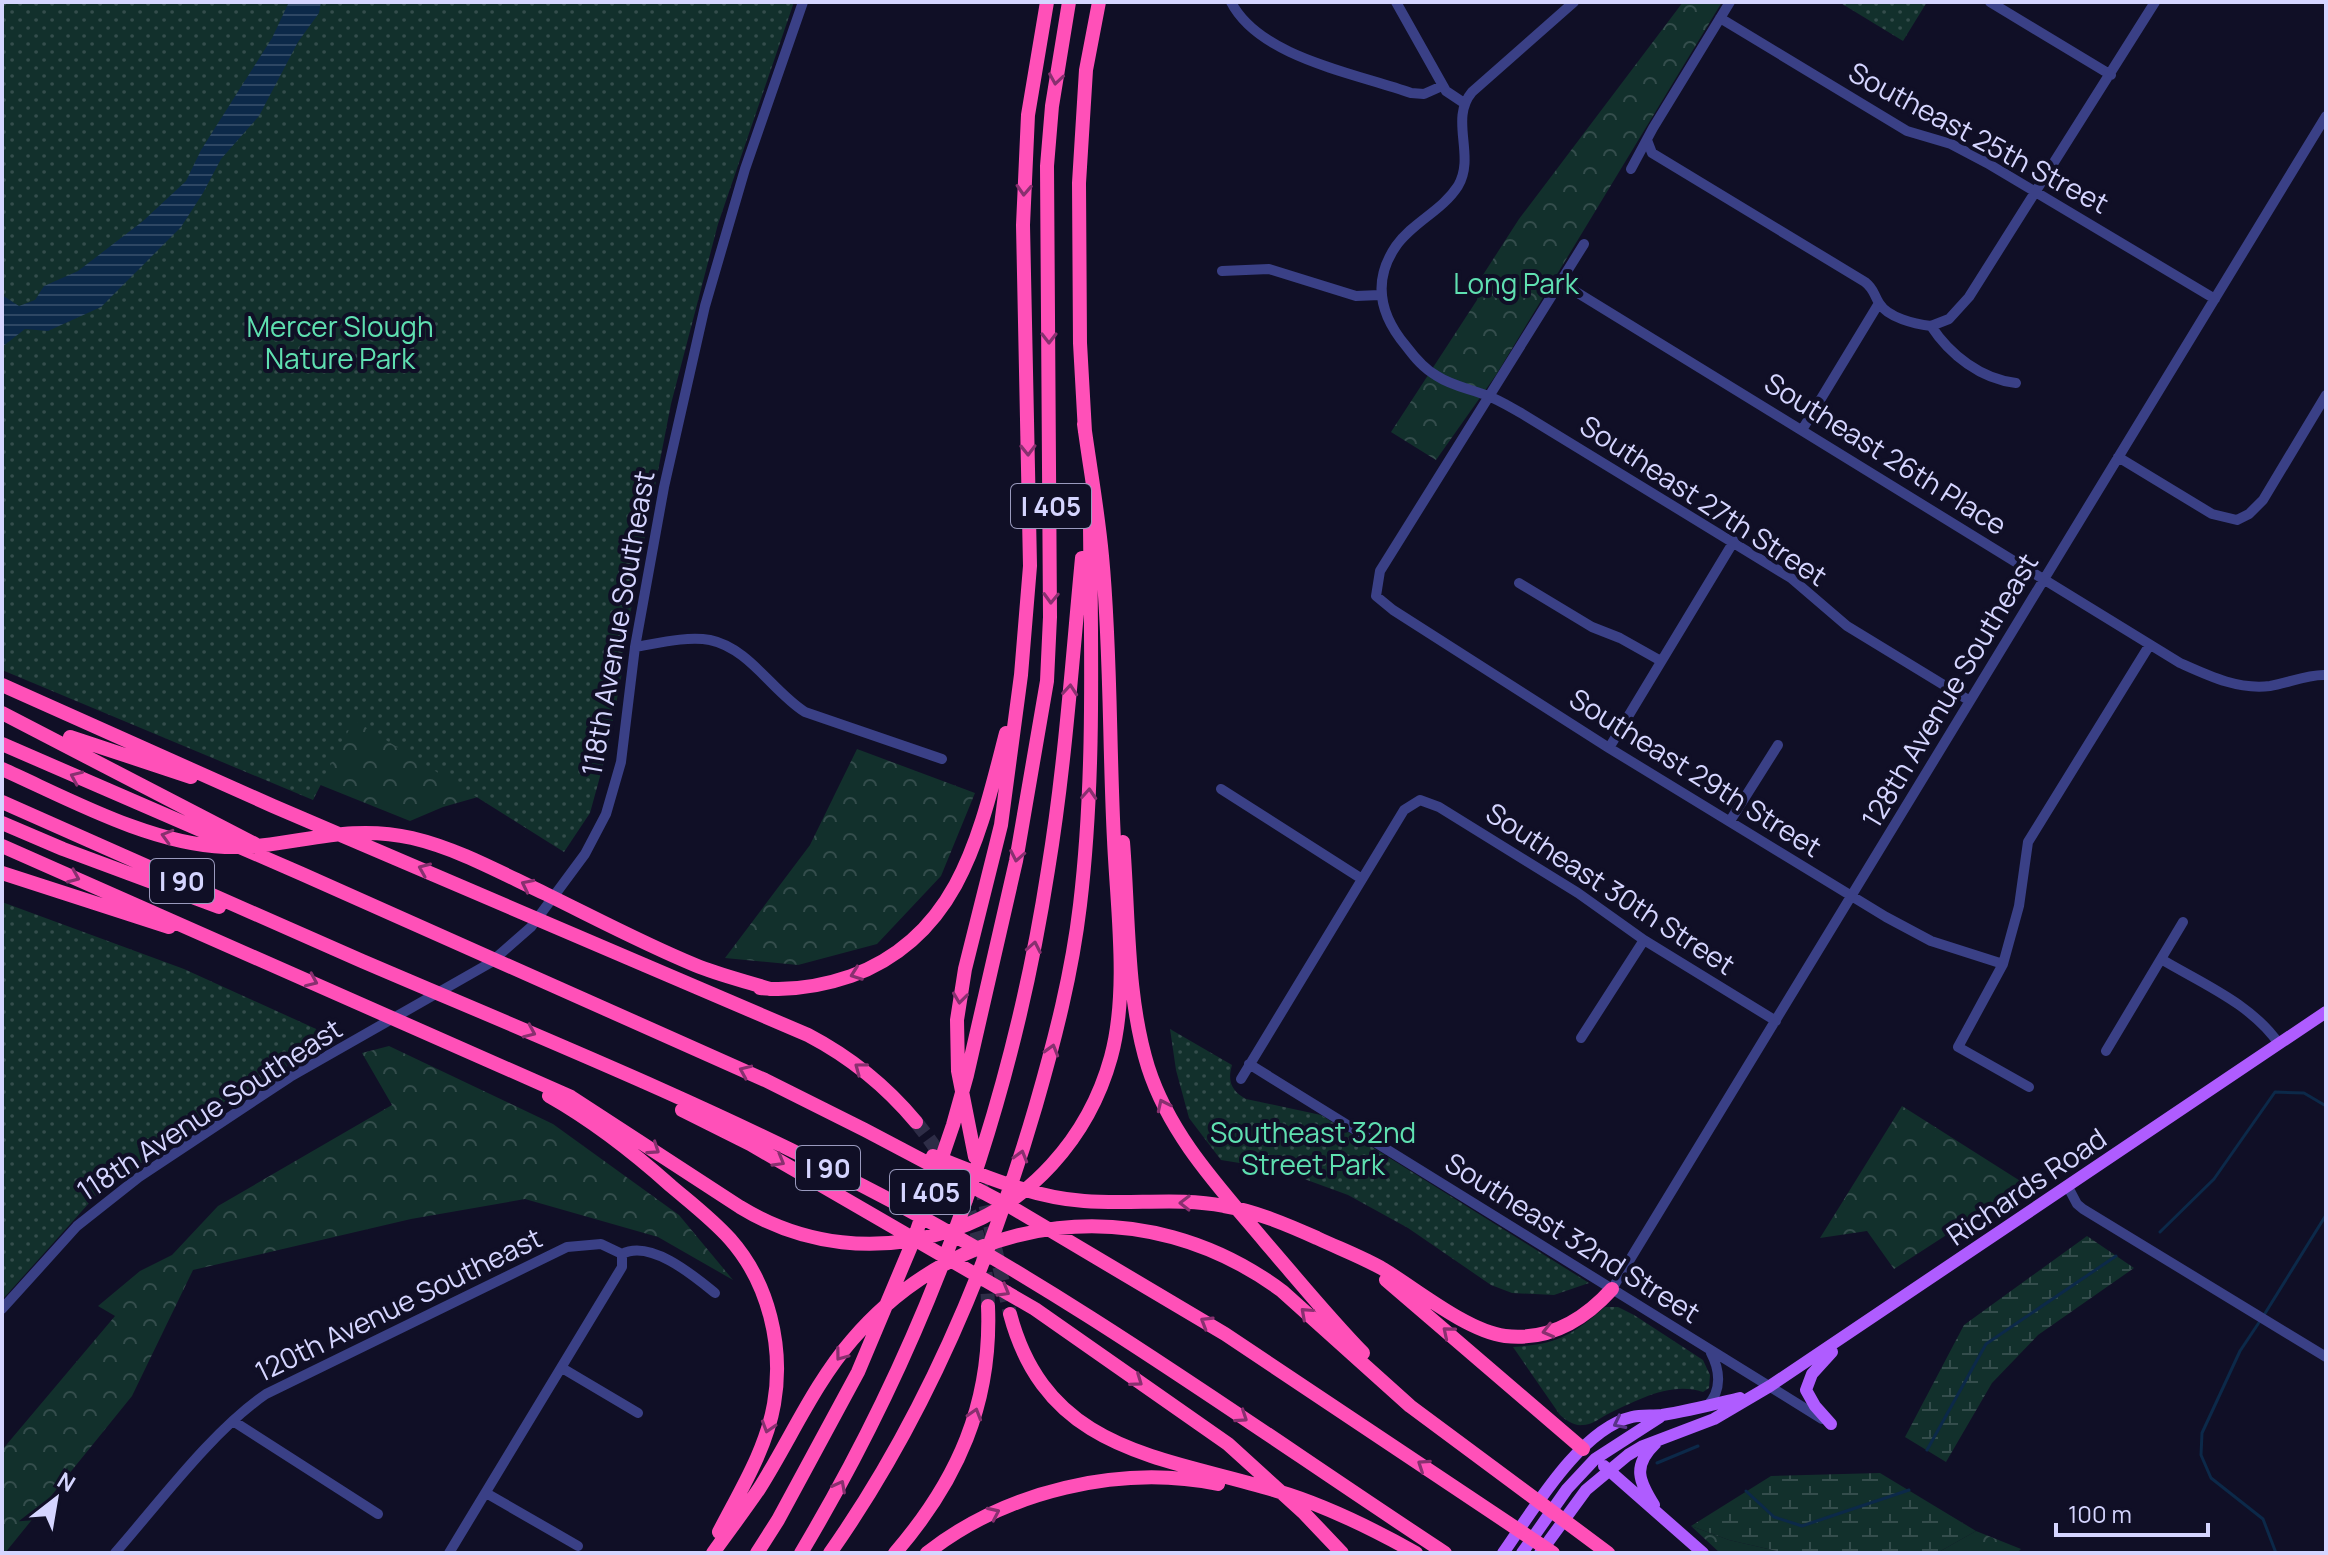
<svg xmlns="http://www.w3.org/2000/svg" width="2328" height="1555" viewBox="0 0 2328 1555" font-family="Manrope,sans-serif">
<defs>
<pattern id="forest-crowns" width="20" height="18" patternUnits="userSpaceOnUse" patternTransform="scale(2)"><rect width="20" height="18" fill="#12302c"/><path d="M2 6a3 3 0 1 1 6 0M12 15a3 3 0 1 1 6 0" fill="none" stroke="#344d4c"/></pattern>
<pattern id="wetland-marsh" width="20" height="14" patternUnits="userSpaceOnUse" patternTransform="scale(2)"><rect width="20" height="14" fill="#12302c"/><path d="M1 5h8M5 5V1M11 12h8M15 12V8" fill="none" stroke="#344d4c"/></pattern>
<pattern id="park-dots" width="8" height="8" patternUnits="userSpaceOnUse" patternTransform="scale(2)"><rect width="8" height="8" fill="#12302c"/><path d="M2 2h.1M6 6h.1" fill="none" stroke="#344d4c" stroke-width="1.8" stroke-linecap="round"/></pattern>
<pattern id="water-rules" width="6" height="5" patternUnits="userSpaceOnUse" patternTransform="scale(2)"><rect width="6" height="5" fill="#0c2949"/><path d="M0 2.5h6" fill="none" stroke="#2e4764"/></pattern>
</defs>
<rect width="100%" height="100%" fill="#100f26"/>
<path fill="url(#forest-crowns)" d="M1683,2H1722L1496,375L1436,460L1391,432L1477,300L1481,278L1519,219Z
M386,707L492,793L443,807L410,821L226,747Z
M857,749L975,793L941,876L877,944L798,965L725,958L810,845Z
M389,1046L553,1124L679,1215L733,1280L658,1237L525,1199L411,1219L193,1270L132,1396L5,1553H2V1450L115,1316L98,1306L140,1271L172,1255L218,1206L392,1105L362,1053Z
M1902,1106L2025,1184L1894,1269L1867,1231L1820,1238Z
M1691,1526L1729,1540L1785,1553H1720Z
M1976,1531L2021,1549L2017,1553H1937Z"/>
<path fill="url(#wetland-marsh)" d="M2087,1236L2134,1268L2038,1335L1992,1383L1946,1462L1905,1437L1964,1325Z
M1880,1473L1976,1531L1937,1553H1785L1729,1540L1691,1526L1771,1476Z"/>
<path fill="url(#park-dots)" d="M2,2H794L718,224L671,404L623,651L622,673L607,751L590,813L564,852L354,720L313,800L2,670Z
M1839,2H1927L1903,41Z
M2,902L184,969L336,1038L250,1088L99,1192L2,1300Z
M1170,1029L1232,1065C1227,1082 1232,1091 1246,1099L1321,1115L1589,1283L1554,1295L1512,1293L1491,1285L1408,1228L1348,1195L1277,1169L1221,1160L1189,1118L1176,1070Z
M1605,1307H1618L1634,1315L1703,1360L1710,1375L1709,1388L1703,1392C1670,1381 1636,1401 1606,1415C1599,1419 1591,1425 1583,1425C1574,1426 1567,1421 1560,1415L1513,1347C1558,1344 1571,1336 1605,1307Z"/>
<path fill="url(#water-rules)" d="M289,2H321L319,13L298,42L259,116L221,159L203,193L181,227L101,307L48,331L25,329L2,347V295L19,306L35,300L44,286L78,271L143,221L186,181L201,150L272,38Z"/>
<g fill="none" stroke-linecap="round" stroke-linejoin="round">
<path stroke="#0c2949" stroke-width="3" d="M2160,1232L2214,1179L2275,1092L2304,1093L2326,1106
M2264,1315L2326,1215
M2260,1321L2240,1351L2202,1433L2201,1455L2211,1478L2263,1519L2276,1553
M1927,1450L1986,1344L2116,1256
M1657,1463L1698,1446
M1746,1491L1774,1517L1802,1526L1909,1490"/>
<path stroke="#2e2d47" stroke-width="14" stroke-dasharray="14 7" stroke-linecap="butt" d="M916,1122C959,1175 987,1237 988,1306
M981,1185L1010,1314"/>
<path stroke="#3a4086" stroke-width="10" d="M1231,2C1260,58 1355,73 1411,93L1424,94L1442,86
M1396,2L1446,91L1464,103
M1574,2L1472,92C1449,119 1476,156 1458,186C1442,211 1413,222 1396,246C1372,281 1380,315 1406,346C1415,358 1424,369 1437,376C1452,386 1471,389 1488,396C1499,400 1510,407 1521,413L1791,578L1847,626L1970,701
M1990,2L2111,75
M1720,18L1907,131L1951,144L1987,163L2215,299
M1647,140L1652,153L1865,282C1874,289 1873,293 1879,303C1888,318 1915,324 1931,326C1950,355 1981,379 2016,383
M1631,169L1653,128L1730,2
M1584,244L1380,571L1376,596L1393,610L1609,748L1886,917L1931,941L2003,964
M1222,271L1269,269L1356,296L1380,295
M1560,282L2180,663C2209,676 2238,690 2270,686C2289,683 2307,674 2326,675
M1931,326L1949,319L1969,297L2155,2
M1802,430L1879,303
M2118,457L2212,514L2237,520L2249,514L2263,500L2326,395
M1519,583L1592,627L1620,638L1661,661
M635,647C659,643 687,636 710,640C749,648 773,692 805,712L942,759
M1609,748L1734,541
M1221,789L1362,879
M1730,821L1778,745
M2161,959C2201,983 2252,1004 2279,1044
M1581,1038L1644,940
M2106,1051L2183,922
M1249,1064L1822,1419
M1241,1079L1404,810L1420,800L1439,807L1578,893L1644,940L1776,1021
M2029,1087L1958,1047L2003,964L2019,906L2028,842L2149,646
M2068,1187L2077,1204L2083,1209L2326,1357
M622,1254C650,1239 693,1275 715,1293
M1612,1289L2326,116
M2,1309L77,1226L139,1177L290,1077L490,963L531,927L585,854L606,814L621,762L635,647L664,487L705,306L745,169L803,2
M562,1368L638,1413
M1708,1405C1722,1390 1720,1370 1711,1353
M233,1421L378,1514
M486,1493L578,1546
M115,1553C159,1503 212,1431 266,1394L567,1247L601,1244L622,1254
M449,1553L622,1267V1254"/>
<path stroke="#af5cff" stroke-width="12" d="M1831,1424L1815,1406L1806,1390L1812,1374L1832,1352
M1604,1466L1703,1553
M1654,1505C1639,1481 1632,1466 1655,1444
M1503,1553C1532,1512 1580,1429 1632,1417C1641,1415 1652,1416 1662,1415C1688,1411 1715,1404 1740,1398
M1522,1553L1567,1489L1595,1459L1660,1417
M1540,1553L1586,1490L1628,1455L1643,1446L1714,1419L1770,1386L2326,1012"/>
<path stroke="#ff50b8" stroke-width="14" d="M1085,432L1080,343L1079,183L1086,70L1099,2
M2,685L273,806L808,1035C850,1057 886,1086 916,1122
M2,713L255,844
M70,737L191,777
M2,744L302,874L765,1080L865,1130L1011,1207L1225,1334L1553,1553
M2,769C69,799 150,844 225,847C291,849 341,822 412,838C459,849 503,874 546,894C595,918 644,944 695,965C719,975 745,981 770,989
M2,802C122,855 242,909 362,961C530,1033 701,1102 863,1186C1068,1291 1253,1427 1445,1553
M2,823L63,849L219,907
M1123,842C1129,916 1126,996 1148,1067C1170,1136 1220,1188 1266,1243C1298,1280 1329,1318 1363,1353
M2,846L571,1097L740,1207C804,1246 878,1254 949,1231C1029,1206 1089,1137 1111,1057C1129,991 1117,908 1114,840C1109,745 1111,650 1102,556C1098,512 1090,468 1084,424
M2,873L169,927
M760,988C791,991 822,986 851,976C960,936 980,833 1006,733
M549,1096C593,1121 633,1152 671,1186C691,1203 712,1219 730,1239C769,1283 784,1347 774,1404C766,1450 740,1491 719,1532
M682,1110L750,1144L1035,1309L1228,1444L1303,1512L1342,1553
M933,1156C982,1175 1031,1197 1084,1201C1131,1205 1179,1197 1224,1206C1255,1211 1288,1225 1317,1238C1338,1248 1362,1257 1383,1269C1416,1289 1467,1331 1505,1336C1548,1341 1584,1320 1612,1289
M975,1157L958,1071L957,1020L965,969L1001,825L1021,675L1030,566L1023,225L1028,115L1047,2
M1386,1280L1583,1449
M1010,1314C1047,1453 1163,1456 1277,1491C1325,1505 1373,1529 1416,1553
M713,1553C728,1532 744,1511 759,1489C790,1440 814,1384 852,1340C964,1209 1145,1189 1282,1291L1410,1406L1608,1553
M757,1553L778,1520L858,1372L914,1239L953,1125L967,1075L1016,861L1047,681L1050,617L1047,166L1052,106L1069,2
M801,1553C928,1340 1010,1115 1048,870C1065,767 1072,662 1082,558
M830,1553C925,1418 990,1263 1036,1105C1055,1039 1072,973 1080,905C1095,779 1091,651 1090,525
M895,1553C958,1480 992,1403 988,1306
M927,1553C1006,1491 1120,1464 1218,1484"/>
</g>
<defs><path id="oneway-chevron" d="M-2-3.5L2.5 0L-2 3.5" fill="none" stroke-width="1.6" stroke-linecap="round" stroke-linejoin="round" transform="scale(2)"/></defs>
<g stroke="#88306f">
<use href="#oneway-chevron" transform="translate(1056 79) rotate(99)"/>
<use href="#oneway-chevron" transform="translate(1024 190) rotate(93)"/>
<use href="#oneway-chevron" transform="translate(1049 338) rotate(90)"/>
<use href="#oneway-chevron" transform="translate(1028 450) rotate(89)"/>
<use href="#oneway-chevron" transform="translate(1051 598) rotate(92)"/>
<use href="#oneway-chevron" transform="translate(1070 690) rotate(-85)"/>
<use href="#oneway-chevron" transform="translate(76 777) rotate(-156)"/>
<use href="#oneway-chevron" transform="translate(1089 794) rotate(-86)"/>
<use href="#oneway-chevron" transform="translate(167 836) rotate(-164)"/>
<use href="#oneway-chevron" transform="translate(1017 856) rotate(101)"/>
<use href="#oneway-chevron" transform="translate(424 869) rotate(-157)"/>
<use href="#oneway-chevron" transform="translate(74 877) rotate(23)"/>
<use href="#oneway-chevron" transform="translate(527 885) rotate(-154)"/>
<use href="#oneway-chevron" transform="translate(1034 947) rotate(-79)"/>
<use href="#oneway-chevron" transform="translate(856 974) rotate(160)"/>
<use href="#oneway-chevron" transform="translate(312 981) rotate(24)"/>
<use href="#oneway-chevron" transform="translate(960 998) rotate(97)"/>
<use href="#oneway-chevron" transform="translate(530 1032) rotate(24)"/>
<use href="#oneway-chevron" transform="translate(1052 1050) rotate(-74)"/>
<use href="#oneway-chevron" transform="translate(860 1068) rotate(-143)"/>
<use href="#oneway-chevron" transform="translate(745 1071) rotate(-156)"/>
<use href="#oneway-chevron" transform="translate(1163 1105) rotate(-115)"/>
<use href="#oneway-chevron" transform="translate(654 1149) rotate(34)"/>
<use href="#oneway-chevron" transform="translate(1021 1156) rotate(-74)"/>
<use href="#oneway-chevron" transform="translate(779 1161) rotate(30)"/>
<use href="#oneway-chevron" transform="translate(1185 1203) rotate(-179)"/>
<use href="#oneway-chevron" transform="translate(1004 1291) rotate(30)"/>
<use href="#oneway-chevron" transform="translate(1306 1313) rotate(-138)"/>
<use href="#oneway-chevron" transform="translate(1206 1322) rotate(-149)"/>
<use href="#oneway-chevron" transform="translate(1548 1331) rotate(166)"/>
<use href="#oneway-chevron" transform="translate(1448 1332) rotate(-140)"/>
<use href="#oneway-chevron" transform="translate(841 1355) rotate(127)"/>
<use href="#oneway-chevron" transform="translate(1137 1381) rotate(35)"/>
<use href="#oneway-chevron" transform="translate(975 1414) rotate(-73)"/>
<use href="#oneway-chevron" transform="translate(1242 1417) rotate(34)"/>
<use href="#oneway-chevron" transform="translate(768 1427) rotate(107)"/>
<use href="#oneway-chevron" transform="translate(1423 1465) rotate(-146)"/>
<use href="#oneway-chevron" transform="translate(840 1486) rotate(-62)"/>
<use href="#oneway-chevron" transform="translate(994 1513) rotate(-25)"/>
</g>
<use stroke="#583288" href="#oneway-chevron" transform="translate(1619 1423) rotate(153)"/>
<g text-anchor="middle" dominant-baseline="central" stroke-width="8" stroke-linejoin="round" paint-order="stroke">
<g fill="#100f26" stroke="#9a9abe" stroke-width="2">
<rect x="1011" y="484" width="80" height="44" rx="6"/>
<rect x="150" y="859" width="64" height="44" rx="6"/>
<rect x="796" y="1146" width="64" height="44" rx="6"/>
<rect x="890" y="1170" width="80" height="44" rx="6"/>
</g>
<g font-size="26" font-weight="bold" fill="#d5d5ff">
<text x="1051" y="506">I 405</text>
<text x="182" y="881">I 90</text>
<text x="828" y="1168">I 90</text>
<text x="930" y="1192">I 405</text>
</g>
<g font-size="28" fill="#d5d5ff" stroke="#100f26">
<text transform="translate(1979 137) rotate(28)">Southeast 25th Street</text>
<text transform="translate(1886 453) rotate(32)">Southeast 26th Place</text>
<text transform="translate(1704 500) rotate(33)">Southeast 27th Street</text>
<text transform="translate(617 623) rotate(-80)">118th Avenue Southeast</text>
<text transform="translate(1949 690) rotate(-59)">128th Avenue Southeast</text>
<text transform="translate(1696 772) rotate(32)">Southeast 29th Street</text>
<text transform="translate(1611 888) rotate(33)">Southeast 30th Street</text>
<text transform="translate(209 1109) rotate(-33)">118th Avenue Southeast</text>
<text transform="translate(2026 1186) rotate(-34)">Richards Road</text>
<text transform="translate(1573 1237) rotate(32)">Southeast 32nd Street</text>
<text transform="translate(398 1304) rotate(-26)">120th Avenue Southeast</text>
</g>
<g font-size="28" fill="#5fe0b1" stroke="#100f26">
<text x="1516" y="283">Long Park</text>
<text x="340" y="326">Mercer Slough<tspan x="340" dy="32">Nature Park</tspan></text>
<text x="1313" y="1132">Southeast 32nd<tspan x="1313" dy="32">Street Park</tspan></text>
</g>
</g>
<rect width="2328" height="1555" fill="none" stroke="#d5d5ff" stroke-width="8"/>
<g transform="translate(56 1499) rotate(31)" stroke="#100f26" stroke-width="6" paint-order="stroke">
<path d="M0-6L14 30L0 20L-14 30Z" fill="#d5d5ff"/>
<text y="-12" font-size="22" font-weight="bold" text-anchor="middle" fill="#d5d5ff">N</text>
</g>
<path d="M2056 1523v12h152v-12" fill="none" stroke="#d5d5ff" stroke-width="4"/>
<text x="2068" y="1523" font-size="24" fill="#d5d5ff" stroke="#100f26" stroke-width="6" paint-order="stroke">100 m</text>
</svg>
